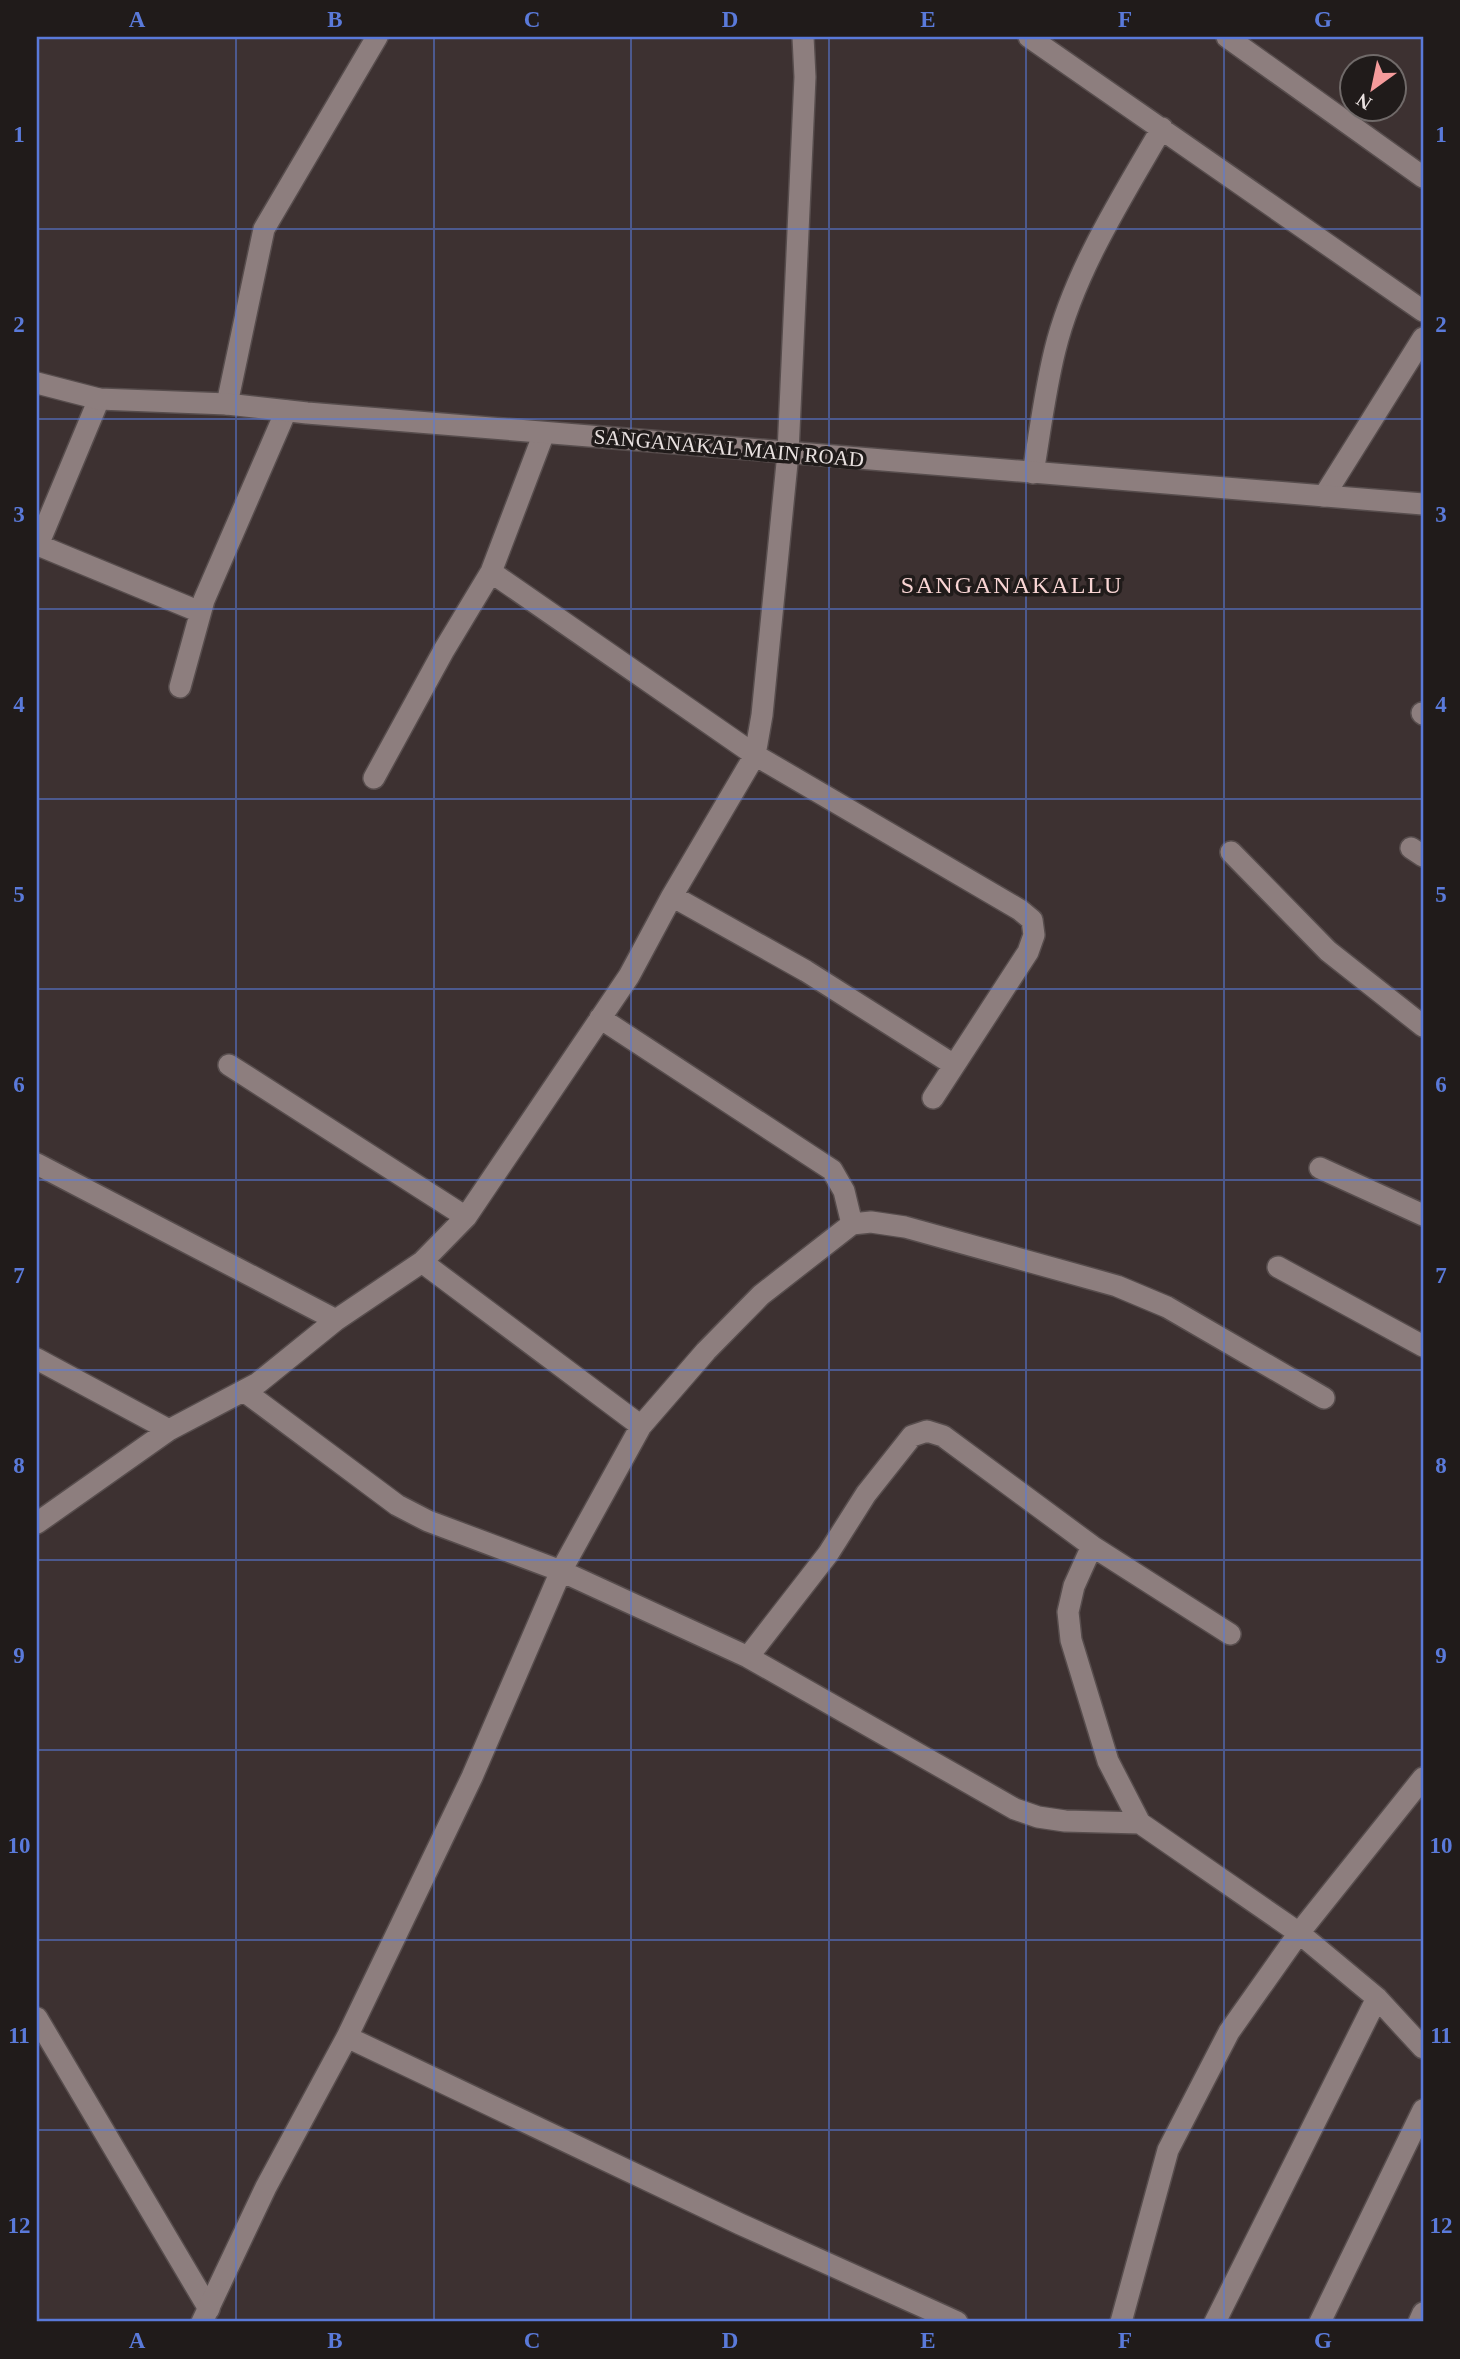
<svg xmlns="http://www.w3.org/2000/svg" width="1460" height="2359" viewBox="0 0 1460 2359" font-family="'Times New Roman',serif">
<rect width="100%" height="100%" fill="#3d3131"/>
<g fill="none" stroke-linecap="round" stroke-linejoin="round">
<g stroke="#574d4d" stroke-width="24">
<path id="service" d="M37,2018L209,2309"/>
</g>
<g stroke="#574d4d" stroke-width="24">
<path id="minor" d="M1029,37L1423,311
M1227,37L1423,177
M99,399L38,545L200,612
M227,404L264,229L377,37
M1033,473C1040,432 1045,390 1055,350C1074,272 1122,197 1162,128
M1324,496L1423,338
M491,572L544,433
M180,687L204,600L286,411
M1422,713L1423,714
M374,778L444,650L491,572L755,755L1020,910L1032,920L1034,935L1028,952L933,1098
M1411,848L1423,856
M1231,852L1328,951L1423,1026
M672,896L806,971L954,1065
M600,1018L832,1170L844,1191L852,1224
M229,1065L466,1217
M37,1164L336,1320
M1320,1168L1423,1215
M1278,1267L1423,1346
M37,1359L169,1430
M244,1391L397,1505L428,1521L561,1571L748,1657L1015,1809L1038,1817L1065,1821L1140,1823L1299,1933L1229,2032L1168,2150L1121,2322
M641,1426L706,1351L761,1295L852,1224L871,1222L905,1227L1117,1286L1167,1307L1324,1398
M37,1523L169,1430L258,1383L336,1320L422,1262L466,1217L629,976L672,896L755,755L762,715L788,453L805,77L803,37
M1092,1546L1074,1586L1068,1612L1071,1640L1108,1761L1140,1823
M748,1657L828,1554L866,1494L912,1436L927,1431L943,1436L1092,1546L1230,1634
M1423,1778L1299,1933L1377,1998L1423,2048
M347,2037L740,2224L957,2322
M202,2322L266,2187L347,2037L472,1777L561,1571L641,1426L422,1262
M1215,2322L1377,1998
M1320,2322L1423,2110
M1419,2322L1423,2313"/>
</g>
<g stroke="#574d4d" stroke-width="24">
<path id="tertiary" d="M37,383L99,399L227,404L307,413L1423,504"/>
</g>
<use href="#service" stroke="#8d7e7e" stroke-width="21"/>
<use href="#minor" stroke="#8d7e7e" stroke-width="21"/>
<use href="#tertiary" stroke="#8d7e7e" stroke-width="21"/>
</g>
<path fill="none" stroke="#5a7ada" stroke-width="2" stroke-opacity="0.55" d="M236,37V2322M434,37V2322M631,37V2322M829,37V2322M1026,37V2322M1224,37V2322M37,229H1423M37,419H1423M37,609H1423M37,799H1423M37,989H1423M37,1180H1423M37,1370H1423M37,1560H1423M37,1750H1423M37,1940H1423M37,2130H1423"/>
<g text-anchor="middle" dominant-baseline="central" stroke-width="7" stroke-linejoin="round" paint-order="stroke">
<g font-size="21" fill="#e9e1e0" stroke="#201b1a">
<text transform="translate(729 448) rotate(5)">SANGANAKAL MAIN ROAD</text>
</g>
<g font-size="24" letter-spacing="2" fill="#f9d5d4" stroke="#201b1a">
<text x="1012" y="585">SANGANAKALLU</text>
</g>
</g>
<rect width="1460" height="2359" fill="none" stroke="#201b1a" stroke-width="77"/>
<g transform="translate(1373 88) rotate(213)"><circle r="33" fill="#201b1a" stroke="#706a69" stroke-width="2"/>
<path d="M0-5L12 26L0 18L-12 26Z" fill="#f59b9b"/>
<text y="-10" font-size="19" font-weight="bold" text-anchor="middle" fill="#e9e1e0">N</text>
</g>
<rect x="38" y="38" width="1384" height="2282" fill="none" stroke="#5a7ada" stroke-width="2.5"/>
<g font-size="23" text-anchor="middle" font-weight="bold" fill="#5a7ada">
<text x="137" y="27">A</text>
<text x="335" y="27">B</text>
<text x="532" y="27">C</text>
<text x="730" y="27">D</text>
<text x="928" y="27">E</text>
<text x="1125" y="27">F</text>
<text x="1323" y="27">G</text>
<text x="19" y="142">1</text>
<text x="1441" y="142">1</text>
<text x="19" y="332">2</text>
<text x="1441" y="332">2</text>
<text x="19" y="522">3</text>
<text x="1441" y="522">3</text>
<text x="19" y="712">4</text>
<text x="1441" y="712">4</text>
<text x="19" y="902">5</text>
<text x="1441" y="902">5</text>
<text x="19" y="1092">6</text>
<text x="1441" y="1092">6</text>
<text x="19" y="1283">7</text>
<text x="1441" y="1283">7</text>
<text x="19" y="1473">8</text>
<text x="1441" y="1473">8</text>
<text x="19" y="1663">9</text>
<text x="1441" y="1663">9</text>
<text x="19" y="1853">10</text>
<text x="1441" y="1853">10</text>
<text x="19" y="2043">11</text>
<text x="1441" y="2043">11</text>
<text x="19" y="2233">12</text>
<text x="1441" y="2233">12</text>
<text x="137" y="2348">A</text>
<text x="335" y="2348">B</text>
<text x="532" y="2348">C</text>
<text x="730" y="2348">D</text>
<text x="928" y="2348">E</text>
<text x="1125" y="2348">F</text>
<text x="1323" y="2348">G</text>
</g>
</svg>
